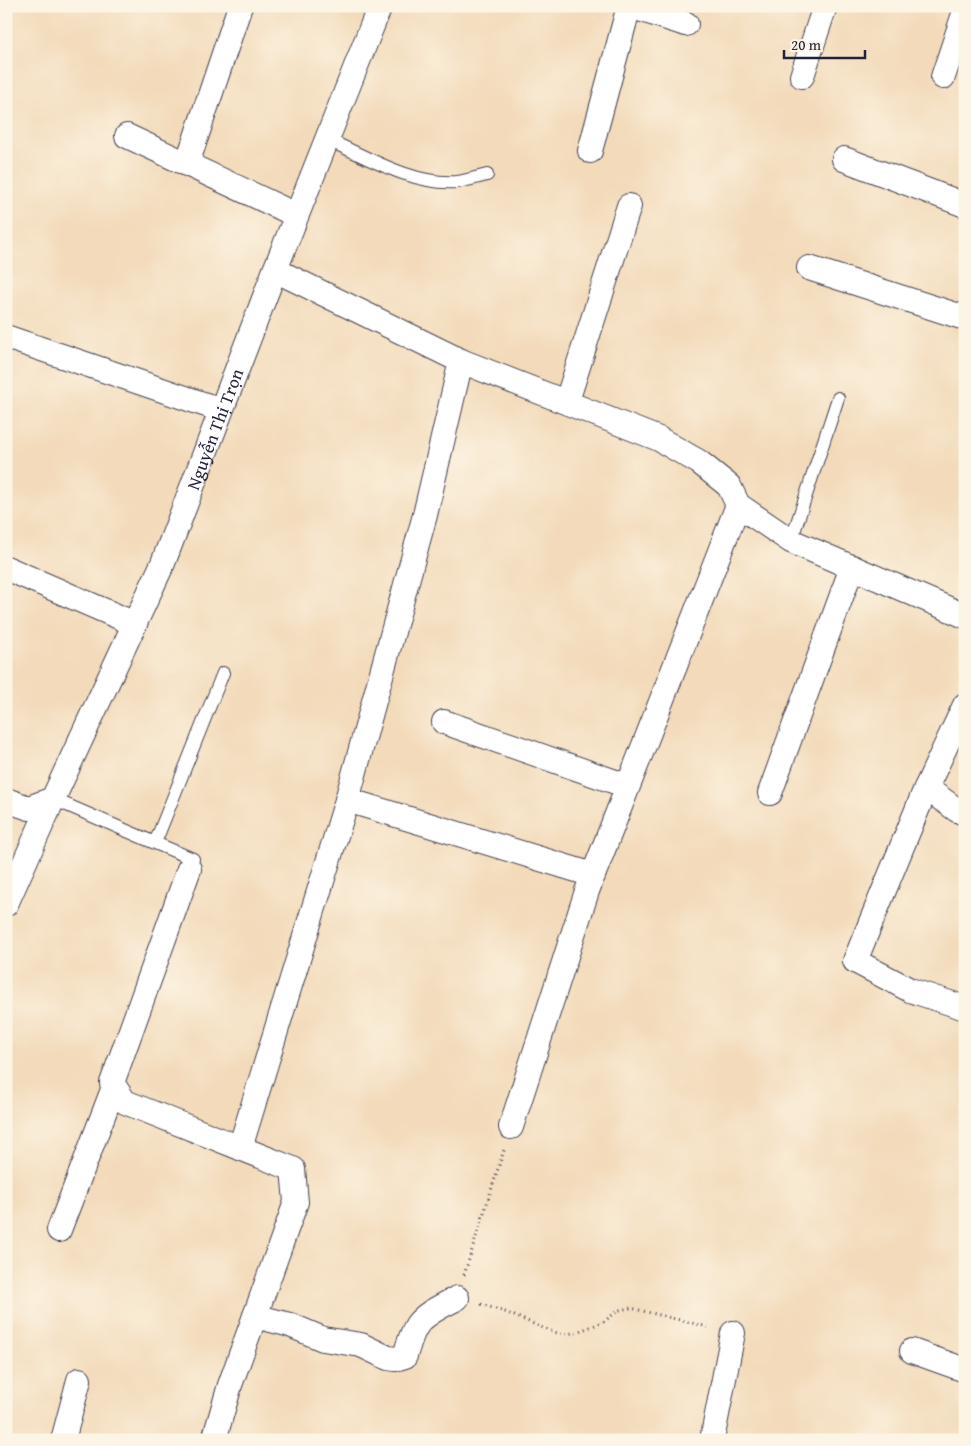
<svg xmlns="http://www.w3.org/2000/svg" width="971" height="1446" viewBox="0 0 971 1446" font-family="'Gentium Book Plus',serif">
<rect width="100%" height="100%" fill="#fcf5e5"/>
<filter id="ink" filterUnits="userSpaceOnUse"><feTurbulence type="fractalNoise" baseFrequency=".02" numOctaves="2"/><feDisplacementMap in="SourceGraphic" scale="10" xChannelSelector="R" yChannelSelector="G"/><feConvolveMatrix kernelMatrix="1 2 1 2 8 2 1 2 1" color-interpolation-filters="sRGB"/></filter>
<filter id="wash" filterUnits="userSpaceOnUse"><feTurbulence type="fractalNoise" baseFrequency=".0096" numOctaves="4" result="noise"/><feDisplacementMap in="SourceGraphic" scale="20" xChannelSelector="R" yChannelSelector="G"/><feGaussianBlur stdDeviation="1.12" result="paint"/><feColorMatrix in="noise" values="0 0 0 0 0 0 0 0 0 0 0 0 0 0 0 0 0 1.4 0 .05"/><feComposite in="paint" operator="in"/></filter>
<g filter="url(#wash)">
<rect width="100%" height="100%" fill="#f3daba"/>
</g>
<g filter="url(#ink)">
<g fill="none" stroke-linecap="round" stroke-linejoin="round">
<g stroke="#413e4e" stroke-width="14">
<path id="lane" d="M326,139C365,156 414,186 457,182C467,181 478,177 487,175
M791,541L838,398
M53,799L155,843L223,673
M155,843L193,859L189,869"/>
</g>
<g stroke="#413e4e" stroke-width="26">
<g id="street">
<path d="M630,6L686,24"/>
<path d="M802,76L825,6"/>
<path d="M943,77L965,11"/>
<path d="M127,136L296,215"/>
<path d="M590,151L629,6"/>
<path d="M844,159L965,205"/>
<path d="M187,164L240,6"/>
<path d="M809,268L965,318"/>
<path d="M275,270L461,361L659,439L699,462L729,486L738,505L791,541L965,616"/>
<path d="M6,337L221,410"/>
<path d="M461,361L425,515L347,800L593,875"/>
<path d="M567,401L629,206"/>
<path d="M6,568L135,624"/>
<path d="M965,705L926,788L855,961L910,990L965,1008"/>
<path d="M444,722L627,786"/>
<path d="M926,788L957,810L965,813"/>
<path d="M770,793L852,567"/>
<path id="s1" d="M6,800L29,808L53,799L163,563L275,270L380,6"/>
<path d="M189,869L112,1083L125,1102L293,1169L296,1202L230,1385L214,1440"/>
<path d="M6,904L53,799"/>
<path d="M511,1127L587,891L738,505"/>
<path d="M240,1148L347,800"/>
<path d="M59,1230L114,1087"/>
<path d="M255,1316L290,1325L323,1339L361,1345L388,1358L395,1359L405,1356C408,1346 411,1334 417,1325C425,1313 444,1305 457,1298"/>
<path d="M912,1351L965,1370"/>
<path d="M63,1440L79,1380"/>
<path d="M712,1440L733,1333"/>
</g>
</g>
<path stroke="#413e4e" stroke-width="3" stroke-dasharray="1 4" stroke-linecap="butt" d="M464,1275L504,1150
M481,1304L505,1312L553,1332L564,1334L574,1333L603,1322L619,1310L631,1308L708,1327"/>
<use href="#lane" stroke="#fff" stroke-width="12"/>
<use href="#street" stroke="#fff" stroke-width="24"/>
</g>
</g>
<g text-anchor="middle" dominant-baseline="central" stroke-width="4" stroke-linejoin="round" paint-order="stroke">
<g font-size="18" fill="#22223b" stroke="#fcf5e5">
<text stroke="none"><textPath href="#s1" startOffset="454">Nguyễn Thị Trọn</textPath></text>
</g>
</g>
<rect width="971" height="1446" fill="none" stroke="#fcf5e5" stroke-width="25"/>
<path d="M784 50v8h81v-8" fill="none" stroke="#22223b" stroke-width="2.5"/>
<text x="791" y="50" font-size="15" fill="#22223b" stroke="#fcf5e5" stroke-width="4" paint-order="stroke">20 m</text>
</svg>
